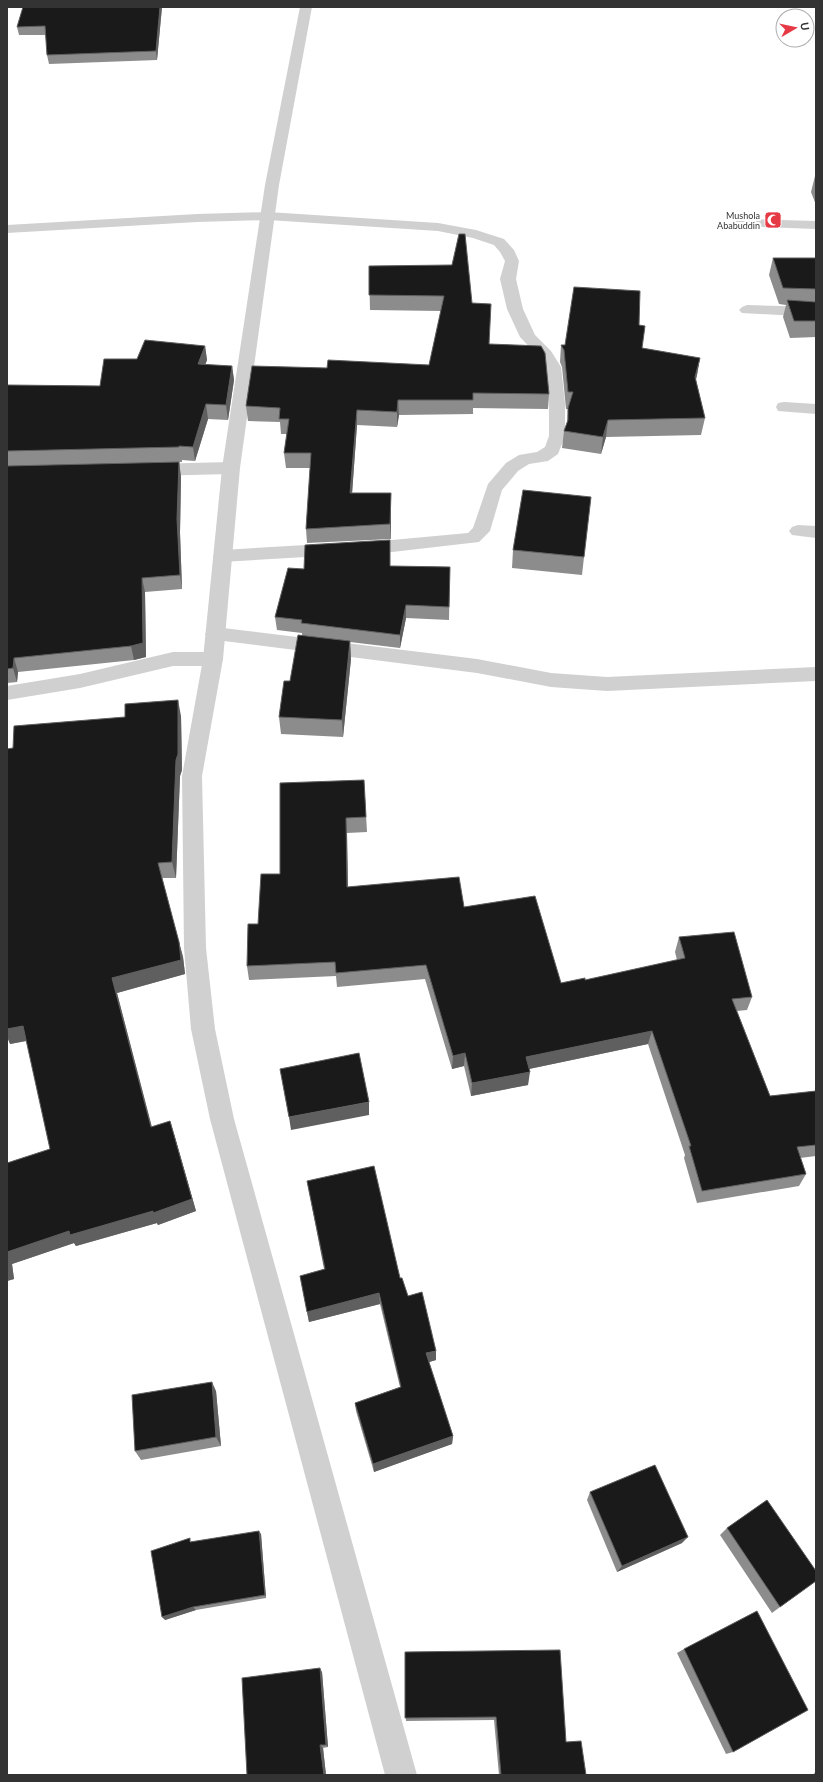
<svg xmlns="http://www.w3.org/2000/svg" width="823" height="1782" viewBox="0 0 823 1782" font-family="Lato,sans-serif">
<rect width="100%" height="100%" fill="#fff"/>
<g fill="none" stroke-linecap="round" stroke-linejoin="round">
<path fill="#d0d0d0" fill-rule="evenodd" d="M268,212L438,223L476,230L504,239L514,250L519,261L516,279L523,309L535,335L551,351L561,367L565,403V436L558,454L548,461L529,464L518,471L502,490L490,531L479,542L392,552L222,562L216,560L213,556L216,552L222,550L392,540L468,533L473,528L488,484L506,463L519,455L537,452L545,447L549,436V403L545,367L539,357L520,337L507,309L500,279L505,261L500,252L494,245L473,238L438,231L268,220L197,222L7,233V225L197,214Z
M741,219L816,221V229L736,226L734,223L736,220Z
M747,305L816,307V317L742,313L739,310L742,307Z
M784,402L816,404V414L778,411L776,407L778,403Z
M231,462L237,464L240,468L237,472L231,474L150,476L144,474L141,470L144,466L150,464Z
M798,525L816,526V538L792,535L789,531L792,527Z
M215,627L477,659L551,673L607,677L816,667V681L607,691L551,687L477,673L208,639L205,634L208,629Z
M173,652H213L220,654L223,659L220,664L213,666H173L80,688L7,700V686L80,674Z"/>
<path fill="#d0d0d0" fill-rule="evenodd" d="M300,7H312L279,185L240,468L223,659L202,776L206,948L215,1029L234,1119L417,1775H385L210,1119L191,1029L184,948L182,776L203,659L222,468L265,185Z"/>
</g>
<path fill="#8c8c8c" d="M23,7H162L157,60L49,64L47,55L46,35H19L17,27Z
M815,176H816V205L811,192Z
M773,258H816V337L790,338L783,317L786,305L779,304L769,275Z
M369,266L472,303L489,344L549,394L548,409L473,408V414L399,415L397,427L357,425L352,493H391V539L307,543L306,529L310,468H286L284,453L287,434H281L280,422L248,421L246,406L327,368L429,365L441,311L370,310Z
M639,325L642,348L700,358L696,380L705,418L701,435L606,437L601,454L562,448L564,431L567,424L568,409H566L562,367L560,362L561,345H565Z
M205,346L207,360L205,365L232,366L234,380L228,420L208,419L195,461L182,460V462L7,466V385L100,386L137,359Z
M179,462L181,477L180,533L182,589L145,592L146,657L134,660L18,672L17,682L7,683V466Z
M513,550L584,557L582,575L512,568Z
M390,566L450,567L449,620L406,618L400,648L350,642L351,659L343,737L281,734L279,717L290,681L302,635V633L277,630L275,617L304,569Z
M181,716L182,770L180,776L176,878H162L183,957L185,974L117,993L152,1127L174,1134L196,1211L158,1225L157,1223L76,1246L74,1243L12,1264L14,1279L7,1281V1163L50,1149L27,1041L10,1044L13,748Z
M364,780L367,832L347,833L348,887L464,907L561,983L585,980L677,960L675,952L679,937L752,997L747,1010L737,1011L770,1096L816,1091V1156L800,1158L806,1174L799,1186L697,1203L684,1158L685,1155L648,1044L529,1069L528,1085L471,1096L464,1066L452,1069L425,979L337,987L336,976L249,980L247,966L258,924L280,874Z
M307,1181L400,1278L436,1360L429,1362L453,1436L452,1444L374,1472L356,1411L355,1403L400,1387L380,1304L309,1322L300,1276L324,1269Z
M216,1391L221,1446L141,1460L135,1451Z
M590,1492L682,1543L617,1572L587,1500Z
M727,1528L780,1607L772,1613L720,1535Z
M261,1534L266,1598L196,1610L165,1620L192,1542Z
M684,1649L733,1752L726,1754L677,1653Z
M405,1652L566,1742L586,1775H499L494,1720L406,1721Z
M322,1672L328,1747L323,1748L326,1775H247Z
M816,1771V1775H813Z"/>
<path fill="#5f5f5f" d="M160,7H162L157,60L156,51Z
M205,346L207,360L200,378L198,364Z
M700,358L697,375L692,394L695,377Z
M232,366L234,380L228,420L226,405Z
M398,400L399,415L397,427V412Z
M206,404L208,419L195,461L193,447Z
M357,410V425L351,508L350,493Z
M608,420L606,437L601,454L603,437Z
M179,462L181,477L180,533L182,589L180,575L177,519Z
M391,493V539L390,524Z
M142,578L145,592L146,657L134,660L131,646Z
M406,605V618L400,648V635Z
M350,641L351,659L343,737L342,720Z
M14,658L18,672L17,682L13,668Z
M178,700L181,716L182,770L180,776L176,878L172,862Z
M346,818L347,833L348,901L347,887Z
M179,942L183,957L185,974L117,993L155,1140L151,1127L112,978Z
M23,1026L30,1040L10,1044L7,1037V1029Z
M652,1031L648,1044L524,1070L526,1057Z
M465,1053L464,1066L452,1069L453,1056Z
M530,1072L528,1085L471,1096L472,1083Z
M369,1102V1115L291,1130L289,1117Z
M170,1121L174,1134L196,1211L158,1225L157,1223L76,1246L74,1243L12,1264L14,1279L7,1281V1252Z
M379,1293L380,1304L309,1322L307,1312Z
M436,1351V1360L426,1363V1353Z
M212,1382L216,1391L221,1446L216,1437Z
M453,1436L452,1444L374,1472L373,1464Z
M259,1531L261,1534L266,1598L265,1595Z
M688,1537L682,1543L617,1572L622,1566Z
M193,1607L196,1610L165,1620L162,1617Z
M320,1668L322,1672L328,1747L326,1745Z
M320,1745L323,1748L326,1775H324Z"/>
<path fill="#1a1a1a" stroke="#5f5f5f" d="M23,7H160L156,51L47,55L45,26L17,27Z
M459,234H465L472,303L491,304L489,344L541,346L545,353L549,394L473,393V400H398L397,412L357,410L350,493H391L390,524L306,529L311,453H284L289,419H279L280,408L246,406L252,366L327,368L328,360L429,365L444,296L369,295V266L452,265Z
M773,258H816V289L783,288Z
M574,287L640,291L639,325L645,326L642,348L700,358L695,377L705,418L608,420L603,437L564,431L568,420V408L573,392H568L564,350L561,345H565Z
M787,300L816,302V321H794Z
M145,340L205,346L198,364L232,366L226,405L206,404L193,447L179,446V447L7,451V385L100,386L104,359H137Z
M179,462L177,519L180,575L142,578L143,643L131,646L14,658L13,668L7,669V466Z
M523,490L591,497L584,557L513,550Z
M390,540V566L450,567L449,607L406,605L400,635L301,623L302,620L275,617L288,568L304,569L305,545Z
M298,635L350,641L342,720L279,717L284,681H290Z
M178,700V754L176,760L172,862L158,863L179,942L181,960L112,978L151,1127L170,1121L192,1199L153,1213V1211L70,1235L69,1231L7,1252V1163L50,1149L23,1026L7,1029V749L13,748L14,726L125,717V704Z
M364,780L366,817L346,818L347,887L459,877L464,907L535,896L561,983L585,978V980L685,958L679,937L734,932L752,997L732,999L770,1096L816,1091V1145L797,1147L806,1174L702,1191L689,1146H691L652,1031L526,1057L530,1072L472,1083L465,1053L453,1056L426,965L336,973L335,962L247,966L248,924H258L261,874H280V783Z
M359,1053L369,1102L289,1117L280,1069Z
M374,1166L400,1278H402L408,1296L422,1292L436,1351L426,1353L453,1436L373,1464L355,1403L401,1387L379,1293L307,1312L300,1276L325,1269L307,1181Z
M212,1382L216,1437L135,1451L132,1395Z
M655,1465L688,1537L622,1566L590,1492Z
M767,1500L816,1571V1581L780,1607L727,1528Z
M259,1531L265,1595L193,1607L162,1617L151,1551L190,1538V1542Z
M757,1611L808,1710L733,1752L684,1649Z
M560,1650L566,1742L581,1741L586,1775H501L496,1717L405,1718V1652Z
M320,1668L326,1745H320L324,1775H247L242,1678Z"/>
<defs>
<g id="mosque-square" transform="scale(0.9)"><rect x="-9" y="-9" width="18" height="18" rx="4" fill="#e63946" stroke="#fff"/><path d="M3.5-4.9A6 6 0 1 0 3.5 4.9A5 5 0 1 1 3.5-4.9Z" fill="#fff"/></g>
</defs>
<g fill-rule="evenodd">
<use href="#mosque-square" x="773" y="220"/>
</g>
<g text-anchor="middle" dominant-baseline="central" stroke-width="4" stroke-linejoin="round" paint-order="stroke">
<g font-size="9" fill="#333" stroke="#fff" text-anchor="end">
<text x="760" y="215">Mushola<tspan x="760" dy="10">Ababuddin</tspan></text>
</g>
</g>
<rect width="823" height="1782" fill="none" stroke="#333333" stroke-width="16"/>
<g transform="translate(795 28) rotate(81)"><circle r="19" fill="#ffffff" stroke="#adadad"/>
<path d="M0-3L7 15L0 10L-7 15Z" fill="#e63946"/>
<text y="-6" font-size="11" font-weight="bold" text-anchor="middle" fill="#333333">U</text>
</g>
</svg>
